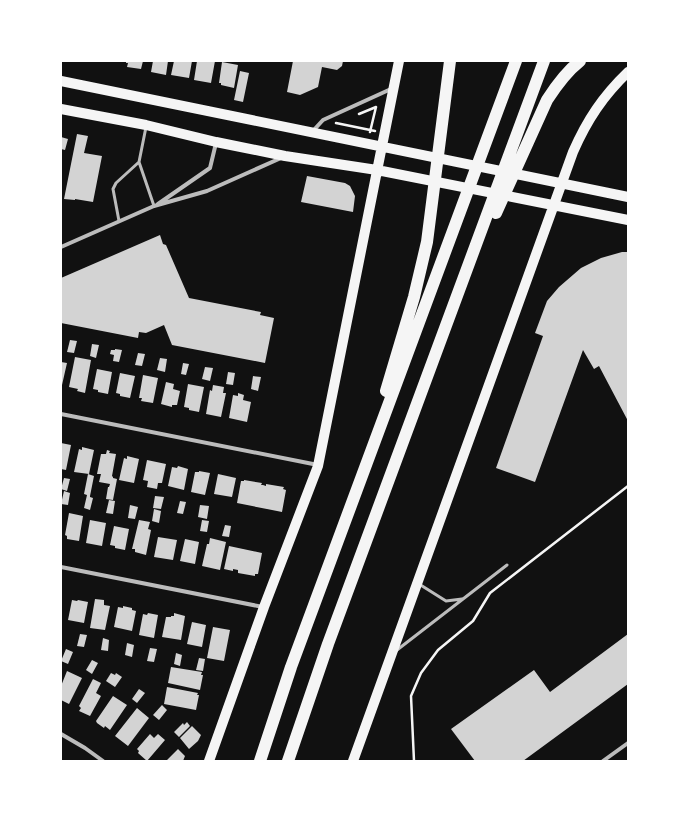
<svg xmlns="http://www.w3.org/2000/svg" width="689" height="822" viewBox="0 0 689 822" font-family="'Source Sans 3',sans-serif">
<rect width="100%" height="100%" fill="#111"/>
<path fill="#d3d3d3" d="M126,61H143L141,69L127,67L128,63H126Z
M153,61H168L166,75L151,72Z
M174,61H192L189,78L171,75Z
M197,61H215L211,83L194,80Z
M293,61H343L342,66L337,70L322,67L318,87L300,95L287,92Z
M222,62L238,65L234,88L221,85V83H219Z
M240,71L249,73L243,102L234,100Z
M77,134L88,136L84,153L102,156L93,202L75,199V200L64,199Z
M61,137L68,139L65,150L61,149Z
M307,176L345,183L350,186L355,196L353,212L301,202Z
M160,235L163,244L166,245L189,298L261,312L260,315L274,318L265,363L172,345L164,325L146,333L139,332L138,338L61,323V278Z
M622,252H628V421L599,366L594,369L583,350L535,482L496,468L543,336L535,333L547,301L559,287L581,268L601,258Z
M70,340L77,341L74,353L67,352Z
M92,344L99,345L96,358L90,356Z
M115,349L122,350L119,362L113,361L114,355L110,354L111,350H115Z
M138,353L145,354L142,366L135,365Z
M75,357L91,360L85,393L77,391L78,389L69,387Z
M160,358L167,359L165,372L157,370Z
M61,362L67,363L62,385H61Z
M183,363L189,364L186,375L181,374Z
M205,367L213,368L210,381L202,379Z
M97,369L112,372L108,394L98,392V390L93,389Z
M228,372L235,373L233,385L226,384Z
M120,373L135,376L130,398L120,396V394L116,393Z
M143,375L158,378L153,403L141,401L142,398H139Z
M253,376L261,377L258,391L251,389Z
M166,382L174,384L173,389L180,391L177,405H172V407L161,404Z
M188,384L204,387L199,412L189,410V408L184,407Z
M213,385L224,387L223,393H226L221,417L206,414L210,390L212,391Z
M238,393L244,395L243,400L251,402L247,422L229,418L233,395L238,396Z
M61,443L71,445L66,470L61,469Z
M82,447L94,450L89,474L74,472L79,449L82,450Z
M107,450L110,451L109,453L116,454L112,476L113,477V478L117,479L113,500L106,499L108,487H109L110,484L99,482L101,474H97L101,454H106Z
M127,456L139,459L134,483L119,480L124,458L127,459Z
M147,460L166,464L162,483H158L157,489L147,487L148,481L143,480Z
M178,466L188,469L184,490L168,486L172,467L177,468Z
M199,471L210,473L205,495L191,492L195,472H199Z
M88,474L94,476L90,496V497L93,498L90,510L84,508L87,495L84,494Z
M218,474L236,478L232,497L214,494Z
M64,478L70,479L67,491L61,489Z
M244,480L262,483L261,485H263L266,486V484L284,487L283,489L286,490L282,512L237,503L241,481H244Z
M64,491L70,493L68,505L61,504Z
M155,496L164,497L161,509L153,508Z
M109,500L115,501L113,514L106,513Z
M180,501L186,502L183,514L177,513Z
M130,505L138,507L135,519L128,518Z
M200,505L209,506L207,519L198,517Z
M154,509L161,511L159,523L152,521Z
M69,513L83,516L79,541L67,539V536L65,535Z
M90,520L106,523L102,546L86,543Z
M139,520L150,522L148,529L151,530L146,555L135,552V549H132Z
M202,520L209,521L207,532L200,531Z
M225,525L231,526L229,537L222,536Z
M114,526L129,529L125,550L115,548V546L110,545Z
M158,537L177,540L173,560L154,557Z
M210,538L226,542L220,570L202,566L207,544H209Z
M185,539L199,542L195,564L180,561Z
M229,546L262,553L258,574H255V576L238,573V570L233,569V571L224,569Z
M95,599L104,600V605L110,606L105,630L90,628Z
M72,600L77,601L78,600L88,602L84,623L68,620Z
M123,606L132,608V610L136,611L132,631L114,627L118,607L123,608Z
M148,613L158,615L154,638L139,635L143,614L147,615Z
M174,613L185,616L181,640L162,637L166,617H171V616H174Z
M192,622L206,625L202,647L187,644Z
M213,627L230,630L224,661L207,658Z
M80,634L87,635L84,647L77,646Z
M628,634V684L523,761H475L451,729L534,670L550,692Z
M103,638L109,640L108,651L101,650Z
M127,643L134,645L132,657L125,655Z
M150,648L157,649L154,662L147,661Z
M66,649L73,652L68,664L61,661Z
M176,653L182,655L180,666L174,664Z
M199,658L205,659L203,671L196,670Z
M92,660L98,663L92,674L86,670Z
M171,667L202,672L201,675H203L200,690L168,683Z
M67,671L82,678L69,704L61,700V686Z
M111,673L115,675L116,673L122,677L115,687L106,681Z
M93,679L101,683L96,693L101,696L90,716L79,711L81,708L79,706Z
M167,687L198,693L197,695H199L196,710L164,704Z
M139,689L145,693L137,703L132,699Z
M113,696L127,705L110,730L105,726L104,728L97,723L96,721Z
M162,705L167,710L159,720L153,715Z
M137,708L149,718L128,746L115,736Z
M187,722L190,726L179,737L174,732L183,723L184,725Z
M192,726L201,735L198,741L189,749L180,738Z
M150,734L154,738L158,734L165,740L147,761L138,753L139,751L137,749Z
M178,749L185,756L183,761H166Z"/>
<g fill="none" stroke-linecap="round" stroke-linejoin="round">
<path stroke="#f5f5f5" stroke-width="2.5" d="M359,114L376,107
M336,123L375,131
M370,132L376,107
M414,761L411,696L421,673L438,650L473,621L490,593L628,486"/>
<path stroke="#bcbcbc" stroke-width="3" d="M146,127L139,162L154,206
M119,221L113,189L116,183L139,162
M419,584L446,601L462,599
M397,650L507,565"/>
<path stroke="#bcbcbc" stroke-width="4" d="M312,132L323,120L391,89
M158,204L210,168L216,143
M61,247L154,206L207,191L281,158
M61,414L318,465
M61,567L263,607
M61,734L85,748L103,761
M603,761L628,743"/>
<path stroke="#f5f5f5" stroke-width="10" d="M61,81L628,197
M61,109L146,125L216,142L285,156L377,170L628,220
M209,761L264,607L318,466L399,61
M353,761L573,152C587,120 603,96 628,72"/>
<path stroke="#f5f5f5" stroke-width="12" d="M496,213L547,100C556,86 566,72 580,61
M386,391L414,297L427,242L450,61
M260,761L291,667L516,61
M288,761L328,644L544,61"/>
</g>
<rect width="689" height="822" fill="none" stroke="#ffffff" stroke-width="124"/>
</svg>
